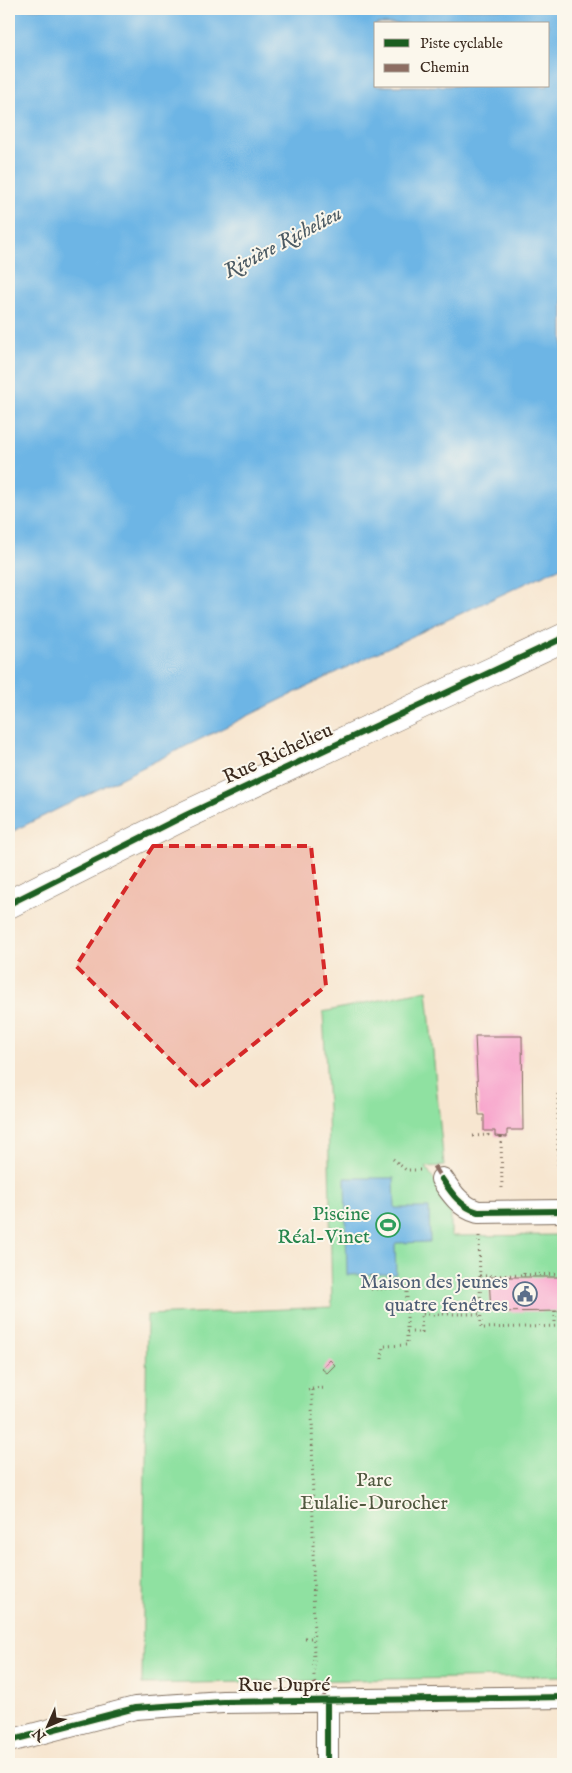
<svg xmlns="http://www.w3.org/2000/svg" width="572" height="1773" viewBox="0 0 572 1773" font-family="'IM FELL English',serif">
<rect width="100%" height="100%" fill="#fbf7ec"/>
<filter id="ink" filterUnits="userSpaceOnUse"><feTurbulence type="fractalNoise" baseFrequency=".02" numOctaves="2"/><feDisplacementMap in="SourceGraphic" scale="10" xChannelSelector="R" yChannelSelector="G"/><feConvolveMatrix kernelMatrix="1 2 1 2 8 2 1 2 1" color-interpolation-filters="sRGB"/></filter>
<filter id="wash" filterUnits="userSpaceOnUse"><feTurbulence type="fractalNoise" baseFrequency=".0096" numOctaves="4" result="noise"/><feDisplacementMap in="SourceGraphic" scale="20" xChannelSelector="R" yChannelSelector="G"/><feGaussianBlur stdDeviation="1.12" result="paint"/><feColorMatrix in="noise" values="0 0 0 0 0 0 0 0 0 0 0 0 0 0 0 0 0 1.4 0 .05"/><feComposite in="paint" operator="in"/></filter>
<g filter="url(#wash)">
<rect width="100%" height="100%" fill="#f7e6d0"/>
<path fill="#8fe1a1" stroke="#658660" d="M427,990L444,1166L426,1167L451,1207V1236L563,1235V1676L142,1684L147,1315L332,1307L328,1108L323,1012Z"/>
<path fill="#6db5e5" stroke="#547082" fill-rule="evenodd" d="M9,9H563V566L372,655L9,833ZM376,24H548V86H376Z
M345,1178H394L395,1208H429L430,1242L396,1243L395,1245L396,1274L347,1275Z"/>
<g id="blocks">
<path fill="#f8a7cd" d="M475,1036H522L523,1130H507V1137L495,1136V1131H484V1115H479Z
M489,1277H563V1311L491,1312Z
M330,1360L335,1365L327,1373L322,1369Z"/>
</g>
</g>
<g filter="url(#ink)">
<use href="#blocks" fill-opacity="0" stroke="#7d6c5c" stroke-width="1"/>
<g fill="none" stroke-linecap="round" stroke-linejoin="round">
<g stroke="#7d6c5c" stroke-width="24">
<path id="minor" d="M442,1179C452,1194 461,1207 478,1212L563,1211
M9,1741L135,1708L223,1702L563,1697
M327,1764V1701"/>
</g>
<g stroke="#7d6c5c" stroke-width="29">
<path id="secondary" d="M9,904L186,815L563,638"/>
</g>
<path stroke="#7d6c5c" stroke-width="3" stroke-dasharray="1 4" stroke-linecap="butt" d="M473,1136L488,1135L487,1131
M501,1137L502,1188
M393,1159L406,1170H420
M558,1180V1093H563
M479,1236L481,1328L563,1326
M371,1274V1289L407,1288V1332
M524,1275L563,1274
M480,1276L524,1275V1269
M555,1311V1326
M560,1326L563,1318
M382,1359L383,1346L407,1345V1332H422L421,1314H481
M312,1389L325,1388
M308,1390L312,1389L314,1677
M305,1638H314"/>
<use href="#minor" stroke="#fff" stroke-width="22"/>
<use href="#secondary" stroke="#fff" stroke-width="28"/>
<path stroke="#8d6e63" stroke-width="5" stroke-dasharray="10 5" stroke-linecap="butt" d="M434,1166L442,1179
M314,1683L327,1701"/>
<g stroke="#fbf7ec" stroke-width="9">
<path id="cycleway" d="M9,904L186,815L563,638
M442,1179C452,1194 461,1207 478,1212L563,1211
M9,1741L135,1708L223,1702L563,1697
M327,1764V1701"/>
</g>
<use href="#cycleway" stroke="#1b5e20" stroke-width="6"/>
</g>
</g>
<path fill="#d62828" fill-opacity="0.2" stroke="#d62828" stroke-width="4" stroke-dasharray="10 6" stroke-linejoin="round" d="M153,846H311L326,986L199,1088L76,966Z"/>
<defs>
<g id="stadium-ring" transform="scale(1.25)"><circle r="9.5" fill="#fbf7ec" stroke="#2e9e5b" stroke-width="1.5"/><path d="M0-5a6.5 5 0 1 0 0 10a6.5 5 0 1 0 0-10ZM-3.5-1.8h7v3.6h-7Z" fill="#2e9e5b"/></g>
<g id="civic-ring" transform="scale(1.25)"><circle r="9.5" fill="#fbf7ec" stroke="#5c6f8a" stroke-width="1.5"/><path d="M-.6-6.5H3V-4.5H.6V-3L4-1V1h2V6H-6V1h2V-1L-.6-3ZM-1.2 2.5V6h2.4V2.5Z" fill="#5c6f8a"/></g>
</defs>
<g fill-rule="evenodd">
<use href="#stadium-ring" x="388" y="1225"/>
<use href="#civic-ring" x="525" y="1294"/>
</g>
<g text-anchor="middle" dominant-baseline="central" stroke-width="4" stroke-linejoin="round" paint-order="stroke">
<g font-size="20" fill="#3b2a1e" stroke="#fbf7ec">
<text transform="translate(278 754) rotate(-25)">Rue Richelieu</text>
<text x="284" y="1685">Rue Dupré</text>
</g>
<g font-size="20" fill="#27864d" stroke="#fbf7ec" text-anchor="end">
<text x="370" y="1214">Piscine<tspan x="370" dy="23">Réal-Vinet</tspan></text>
</g>
<g font-size="20" fill="#4e5e75" stroke="#fbf7ec" text-anchor="end">
<text x="508" y="1282">Maison des jeunes<tspan x="508" dy="23">quatre fenêtres</tspan></text>
</g>
<g font-size="20" fill="#50583f" stroke="#fbf7ec">
<text x="374" y="1480">Parc<tspan x="374" dy="23">Eulalie-Durocher</tspan></text>
</g>
<g font-size="21" font-style="italic" fill="#4c5b64" stroke="#fbf7ec">
<text transform="translate(283 243) rotate(-28)">Rivière Richelieu</text>
</g>
</g>
<rect width="572" height="1773" fill="none" stroke="#fbf7ec" stroke-width="30"/>
<rect x="374" y="22" width="175" height="65" fill="#fbf7ec" stroke="#aea59a"/>
<rect x="384" y="39" width="25" height="8" fill="#1b5e20" stroke="#aea59a"/>
<text x="420" y="48" font-size="15" fill="#3b2a1e">Piste cyclable</text>
<rect x="384" y="64" width="25" height="8" fill="#8d6e63" stroke="#aea59a"/>
<text x="420" y="72" font-size="15" fill="#3b2a1e">Chemin</text>
<g transform="translate(48 1726) rotate(225)" stroke="#fbf7ec" stroke-width="4" paint-order="stroke">
<path d="M0-4L9 19L0 12L-9 19Z" fill="#3b2a1e"/>
<text y="-8" font-size="14" font-weight="bold" text-anchor="middle" fill="#3b2a1e">N</text>
</g>
</svg>
